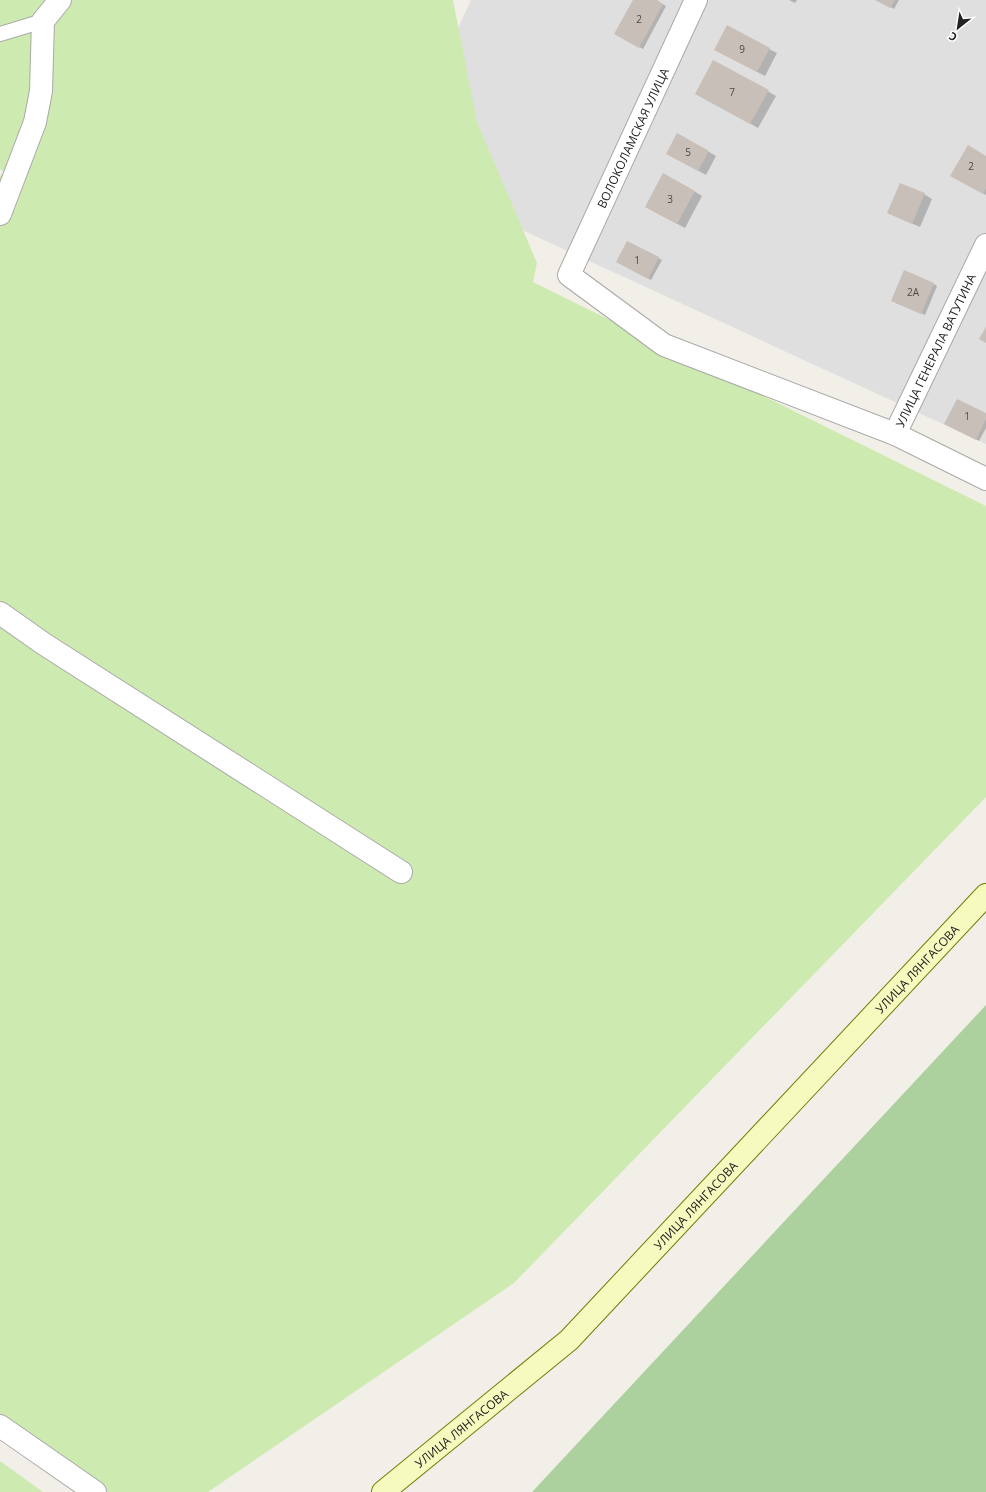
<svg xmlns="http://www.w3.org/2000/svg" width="986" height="1492" viewBox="0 0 986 1492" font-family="'Open Sans',sans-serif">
<rect width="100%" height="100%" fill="#f2efe9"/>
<path fill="#e0dfdf" d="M471,0H986V444L392,170Z"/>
<path fill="#cdebb0" d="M0,0H453L477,122L537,263L533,282L986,506V797L514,1283L208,1492H82L0,1435V176L4,172L0,169Z
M0,1461L43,1492H0Z"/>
<path fill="#add19e" d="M986,1005V1492H532Z"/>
<path fill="#0003" d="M634,0H655L666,6L643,49L615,34Z
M789,0H797L795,3Z
M877,0H899L894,9Z
M769,49L777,53L765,76L723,54Z
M714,61L776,96L758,128L696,93Z
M678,134L716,156L706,175L667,153Z
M986,157V195L952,175Z
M694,191L702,196L685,228L653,211Z
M924,194L932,199L920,227L888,213Z
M627,242L662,260L651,280L617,262Z
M934,284L937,286L925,315L896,303Z
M986,414V428L979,441L945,423Z"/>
<path fill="#c7bfb8" d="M633,0H657L663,4L639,48L614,34Z
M875,0H895L890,8Z
M727,25L770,48L757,72L714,50Z
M713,60L769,90L750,124L695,94Z
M677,133L709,151L698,171L666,154Z
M968,145L986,156V188L983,194L950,176Z
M663,173L695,191L677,224L645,207Z
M900,183L925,193L912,224L887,213Z
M627,241L659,257L648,279L616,262Z
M904,270L934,283L921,314L891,301Z
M986,327V343L979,339Z
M957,399L986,413V419L976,440L944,424Z"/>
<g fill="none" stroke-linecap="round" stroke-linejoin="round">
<g stroke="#a9a9a9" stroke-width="16">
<path id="lane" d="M0,34L43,21"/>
</g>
<g stroke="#a9a9a9" stroke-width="24">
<g id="street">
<path d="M696,0L569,275L664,345L895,434L986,479"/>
<path d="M0,214L35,122L41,91L43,21L60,0"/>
<path id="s1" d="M895,434L986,245"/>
<path d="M0,613L44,644L401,872"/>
<path d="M0,1426L95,1492"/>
</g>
</g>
<g stroke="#707d05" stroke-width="24">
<g id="secondary">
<path id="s2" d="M383,1492L569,1340L986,895"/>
</g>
</g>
<use href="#lane" stroke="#fff" stroke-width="14"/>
<use href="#street" stroke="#fff" stroke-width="22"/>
<use href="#secondary" stroke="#f7fabf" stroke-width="22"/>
</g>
<g text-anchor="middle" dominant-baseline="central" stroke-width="3.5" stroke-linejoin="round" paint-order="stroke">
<g font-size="10" fill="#4b4948">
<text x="639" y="19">2</text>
<text x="742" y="49">9</text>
<text x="732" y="92">7</text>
<text x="688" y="152">5</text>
<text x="971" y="166">2</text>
<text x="670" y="199">3</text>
<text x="637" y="260">1</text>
<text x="913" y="292">2А</text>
<text x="967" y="416">1</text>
</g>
<g font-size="12" fill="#222" stroke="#fff">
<text transform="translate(633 138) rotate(-65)">ВОЛОКОЛАМСКАЯ УЛИЦА</text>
<text stroke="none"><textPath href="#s1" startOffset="93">УЛИЦА ГЕНЕРАЛА ВАТУТИНА</textPath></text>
<text stroke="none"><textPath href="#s2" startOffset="749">УЛИЦА ЛЯНГАСОВА</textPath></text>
<text stroke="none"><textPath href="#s2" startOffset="425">УЛИЦА ЛЯНГАСОВА</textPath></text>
<text stroke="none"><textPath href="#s2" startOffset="101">УЛИЦА ЛЯНГАСОВА</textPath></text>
</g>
</g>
<g transform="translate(958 28) rotate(210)" stroke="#ffffff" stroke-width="3" paint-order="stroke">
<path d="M0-3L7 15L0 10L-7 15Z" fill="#222222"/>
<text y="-6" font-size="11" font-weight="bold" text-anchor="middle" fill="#222222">С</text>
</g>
</svg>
